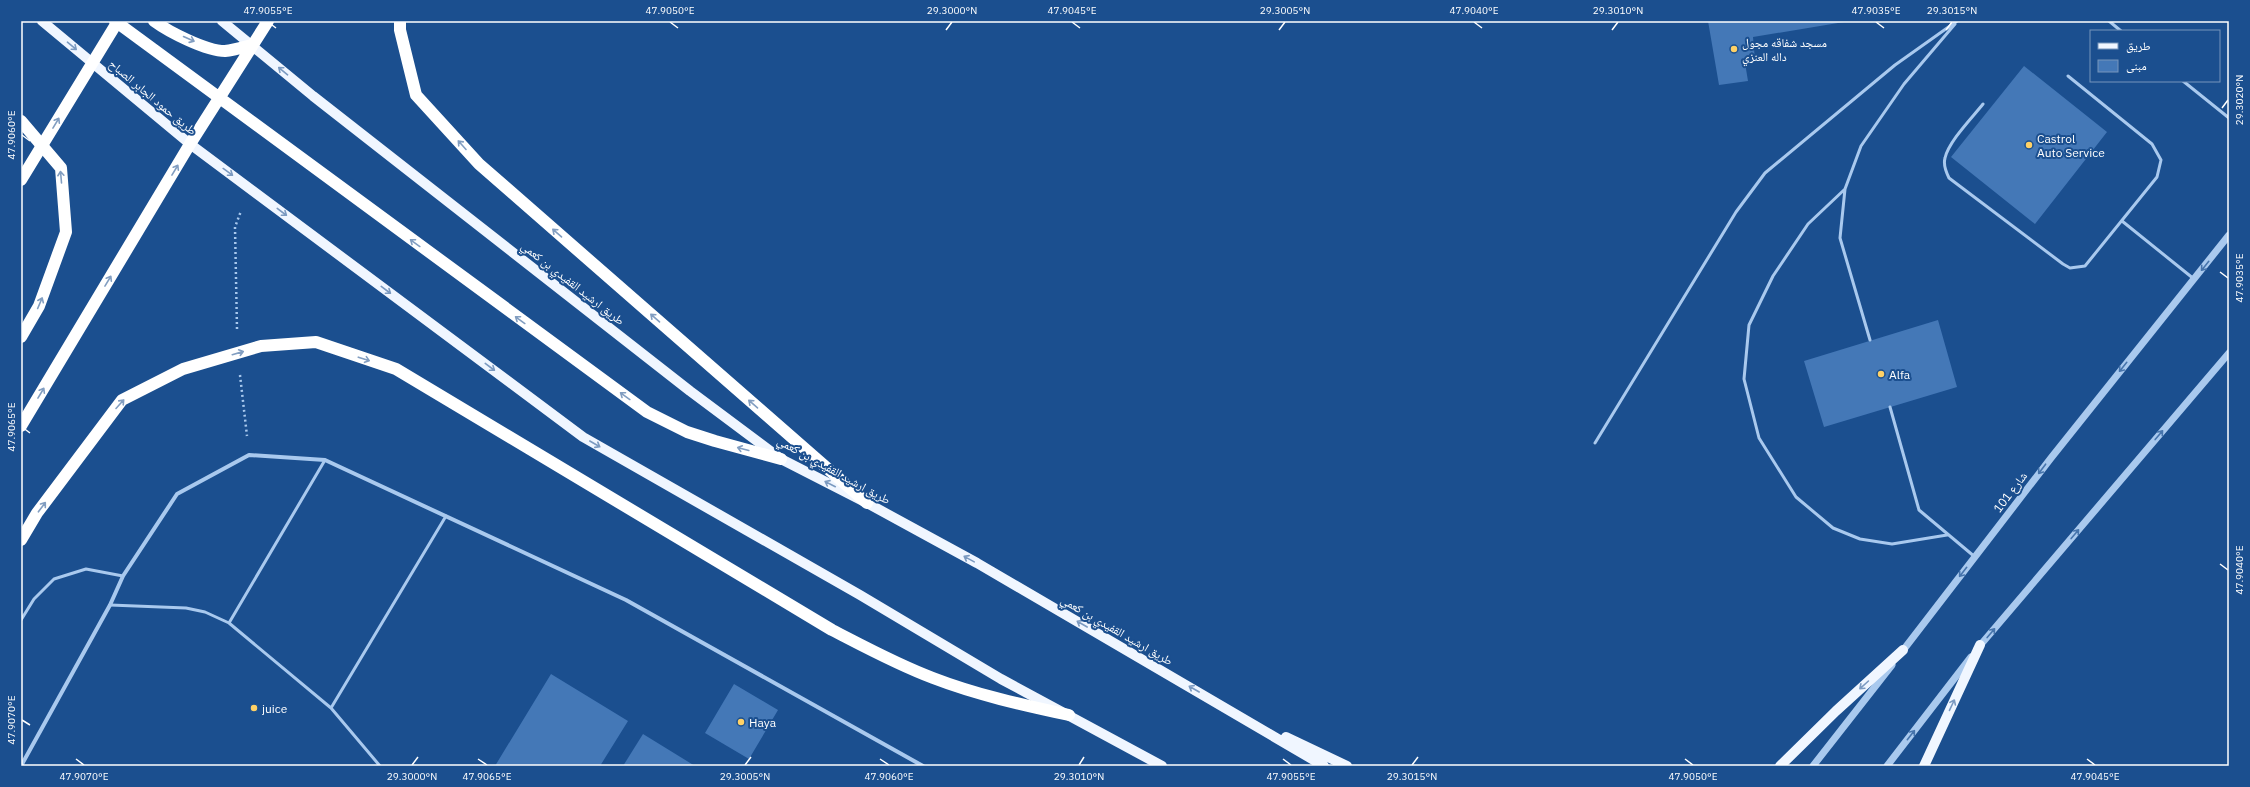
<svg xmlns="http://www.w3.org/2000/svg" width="2250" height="787" viewBox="0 0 2250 787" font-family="'IBM Plex Sans','Noto Naskh Arabic',sans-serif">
<rect width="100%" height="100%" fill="#1b4f8f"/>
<path fill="#4478b7" d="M1708,21H1843L1844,22L1753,37L1755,61L1745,63L1748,81L1719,85Z
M2024,66L2107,132L2035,224L1951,157Z
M1938,320L1957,387L1824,427L1804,361Z
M551,674L628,721L600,766H495Z
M734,684L778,710L749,759L705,733Z
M643,734L695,766H623Z"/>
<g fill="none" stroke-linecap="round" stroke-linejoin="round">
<path stroke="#a9c9ee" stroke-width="2.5" stroke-dasharray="2 3" stroke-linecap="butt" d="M237,329L235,227L241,211
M240,375L247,436"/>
<path stroke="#a9c9ee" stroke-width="3" d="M2109,21L2121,31
M2183,81L2229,118
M1983,104C1972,118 1949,141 1945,158C1943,165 1946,172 1949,178L2063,264L2070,268L2085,266L2157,177L2161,160L2152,144L2068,76
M1845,189L1808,224L1773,276L1749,325L1744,379L1759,438L1796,497L1833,528L1860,539L1892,544L1947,535
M2122,221L2194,279
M1870,340L1840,238L1845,189L1861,146L1904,84L1955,24
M1890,407L1919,510L1975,557
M1595,443L1736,212L1765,173L1895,65L1957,21
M110,605L186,608L205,612L229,623L325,460
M21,620L34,599L54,579L86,569L123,576
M229,623L331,708L380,766
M331,708L446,516"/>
<path stroke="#a9c9ee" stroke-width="4" d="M21,766L110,605L123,576L177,494L249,455L325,460L626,600L923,766"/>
<path stroke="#a9c9ee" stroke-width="7" d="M1977,649L2229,353
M1901,653L2051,458L2229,235
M1813,766L1892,665
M1887,766L1971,657"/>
<path stroke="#f0f6ff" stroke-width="10" d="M42,21L190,144L583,437L860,595L1001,679L1162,766
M222,21L313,96L690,391L781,459L867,503L977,563L1324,766
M1286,737L1347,766
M1780,766L1836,711L1903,650
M1924,766L1980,645"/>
<path stroke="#fff" stroke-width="12" d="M115,21L647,412L687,432L715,441L781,459
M154,21C169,32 206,51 225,51C234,50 244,47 252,45
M400,21V30L416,95L479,164L867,503
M21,121L61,168L66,232L39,306L21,337
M21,426L190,144L268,21
M21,540L37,513L122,400L183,369L261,346L316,342L396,369L832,630C865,647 898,665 933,678C977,695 1023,705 1069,715"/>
<path stroke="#fff" stroke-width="12" d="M21,180L118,21"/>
</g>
<defs><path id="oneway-shaft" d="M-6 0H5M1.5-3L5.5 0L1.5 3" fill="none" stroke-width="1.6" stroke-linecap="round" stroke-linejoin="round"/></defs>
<g stroke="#829ec1">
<use href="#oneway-shaft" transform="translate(189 39) rotate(24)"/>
<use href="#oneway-shaft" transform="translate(56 123) rotate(-59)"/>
<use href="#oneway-shaft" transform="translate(462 145) rotate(-132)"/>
<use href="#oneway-shaft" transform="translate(175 170) rotate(-59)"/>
<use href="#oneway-shaft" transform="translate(61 177) rotate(-95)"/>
<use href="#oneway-shaft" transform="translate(557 233) rotate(-139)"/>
<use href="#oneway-shaft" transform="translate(415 243) rotate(-144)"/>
<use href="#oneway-shaft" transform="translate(108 281) rotate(-59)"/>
<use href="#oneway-shaft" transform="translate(40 303) rotate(-67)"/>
<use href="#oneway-shaft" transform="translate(655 318) rotate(-139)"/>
<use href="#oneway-shaft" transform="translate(520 320) rotate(-144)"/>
<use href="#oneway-shaft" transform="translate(238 353) rotate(-16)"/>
<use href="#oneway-shaft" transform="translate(364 359) rotate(18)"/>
<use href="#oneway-shaft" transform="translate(41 393) rotate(-59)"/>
<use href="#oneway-shaft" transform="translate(625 396) rotate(-144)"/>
<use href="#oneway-shaft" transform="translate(120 404) rotate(-48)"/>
<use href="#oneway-shaft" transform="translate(753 404) rotate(-139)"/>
<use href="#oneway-shaft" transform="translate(743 449) rotate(-165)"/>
<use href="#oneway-shaft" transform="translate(42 507) rotate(-53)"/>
</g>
<g stroke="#7b9ac1">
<use href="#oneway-shaft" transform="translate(72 46) rotate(40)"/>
<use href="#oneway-shaft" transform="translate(283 71) rotate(-140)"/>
<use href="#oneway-shaft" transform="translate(228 172) rotate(36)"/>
<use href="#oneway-shaft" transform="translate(282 212) rotate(37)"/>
<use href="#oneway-shaft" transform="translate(386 290) rotate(37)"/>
<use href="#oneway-shaft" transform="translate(490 367) rotate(37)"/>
<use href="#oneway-shaft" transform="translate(595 444) rotate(30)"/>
<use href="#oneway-shaft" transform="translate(830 484) rotate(-153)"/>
<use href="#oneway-shaft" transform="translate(969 559) rotate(-151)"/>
<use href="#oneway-shaft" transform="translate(1082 624) rotate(-150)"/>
<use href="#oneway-shaft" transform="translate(1864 685) rotate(138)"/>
<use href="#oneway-shaft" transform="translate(1194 689) rotate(-150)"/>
<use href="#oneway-shaft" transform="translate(1952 705) rotate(-65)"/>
</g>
<g stroke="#4674ac">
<use href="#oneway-shaft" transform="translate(2205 266) rotate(129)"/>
<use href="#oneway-shaft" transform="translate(2123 367) rotate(129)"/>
<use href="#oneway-shaft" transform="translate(2159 435) rotate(-50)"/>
<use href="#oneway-shaft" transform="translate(2042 469) rotate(127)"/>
<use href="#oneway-shaft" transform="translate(2075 534) rotate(-50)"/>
<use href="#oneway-shaft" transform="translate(1963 572) rotate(128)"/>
<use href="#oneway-shaft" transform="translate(1991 633) rotate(-50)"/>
<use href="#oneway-shaft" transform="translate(1911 735) rotate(-52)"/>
</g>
<path fill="none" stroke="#fff" stroke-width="1.5" d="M268,22L276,28M670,22L678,28M1072,22L1080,28M1474,22L1482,28M1876,22L1884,28M946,30L952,22M1279,30L1285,22M1612,30L1618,22M1946,30L1952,22M2222,108L2228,100M22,135L30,141M2220,272L2228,278M22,427L30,433M2220,564L2228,570M22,720L30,725M76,759L84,765M478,759L487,765M880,759L889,765M1283,759L1291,765M1685,759L1693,765M2087,759L2095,765M412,765L418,757M745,765L751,757M1079,765L1084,757M1412,765L1418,757"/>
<g fill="#ffd166" stroke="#1b4f8f" stroke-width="1.5">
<circle cx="1734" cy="49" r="4"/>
<circle cx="2029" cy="145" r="4"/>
<circle cx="1881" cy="374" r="4"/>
<circle cx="254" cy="708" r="4"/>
<circle cx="741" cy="722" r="4"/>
</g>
<g text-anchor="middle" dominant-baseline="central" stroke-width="4" stroke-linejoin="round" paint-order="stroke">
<g font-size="12" fill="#fff" stroke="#1b4f8f" text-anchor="start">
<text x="1742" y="42">مسجد شفاقه مجول<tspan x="1742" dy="14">داله العنزي</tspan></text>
<text x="2037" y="138">Castrol<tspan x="2037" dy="14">Auto Service</tspan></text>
<text x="1889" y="374">Alfa</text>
<text x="262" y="708">juice</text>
<text x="749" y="722">Haya</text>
</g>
<g font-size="12" fill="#fff" stroke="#1b4f8f">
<text transform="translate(153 97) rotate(40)">طريق حمود الجابر الصباح</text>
<text transform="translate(573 283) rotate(38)">طريق ارشيد القفيدي بن كعمي</text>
<text transform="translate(834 470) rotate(29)">طريق ارشيد القفيدي بن كعمي</text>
<text transform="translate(2010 492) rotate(-53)">شارع 101</text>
<text transform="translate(1117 630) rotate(30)">طريق ارشيد القفيدي بن كعمي</text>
</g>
</g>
<rect width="2250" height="787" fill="none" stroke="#1b4f8f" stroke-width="44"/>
<rect x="2090" y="30" width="130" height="52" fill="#1b4f8f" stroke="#7695bc"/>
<rect x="2098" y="43" width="20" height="6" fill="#f0f6ff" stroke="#7695bc"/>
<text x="2126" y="50" font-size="12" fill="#ffffff">طريق</text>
<rect x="2098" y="60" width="20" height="12" fill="#4478b7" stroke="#7695bc"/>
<text x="2126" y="70" font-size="12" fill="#ffffff">مبنى</text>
<rect x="22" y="22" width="2206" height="743" fill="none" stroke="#fff" stroke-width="1.5"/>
<g font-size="10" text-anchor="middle" fill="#fff">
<text x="268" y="14">47.9055°E</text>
<text x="670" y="14">47.9050°E</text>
<text x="952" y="14">29.3000°N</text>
<text x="1072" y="14">47.9045°E</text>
<text x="1285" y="14">29.3005°N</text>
<text x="1474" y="14">47.9040°E</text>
<text x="1618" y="14">29.3010°N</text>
<text x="1876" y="14">47.9035°E</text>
<text x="1952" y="14">29.3015°N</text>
<text transform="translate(2239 100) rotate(-90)" y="4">29.3020°N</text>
<text transform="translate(11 135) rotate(-90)" y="4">47.9060°E</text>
<text transform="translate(2239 278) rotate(-90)" y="4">47.9035°E</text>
<text transform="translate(11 427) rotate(-90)" y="4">47.9065°E</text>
<text transform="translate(2239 570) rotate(-90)" y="4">47.9040°E</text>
<text transform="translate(11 720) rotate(-90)" y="4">47.9070°E</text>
<text x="84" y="780">47.9070°E</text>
<text x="412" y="780">29.3000°N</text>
<text x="487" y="780">47.9065°E</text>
<text x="745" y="780">29.3005°N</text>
<text x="889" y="780">47.9060°E</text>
<text x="1079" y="780">29.3010°N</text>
<text x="1291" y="780">47.9055°E</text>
<text x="1412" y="780">29.3015°N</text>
<text x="1693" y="780">47.9050°E</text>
<text x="2095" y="780">47.9045°E</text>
</g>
</svg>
